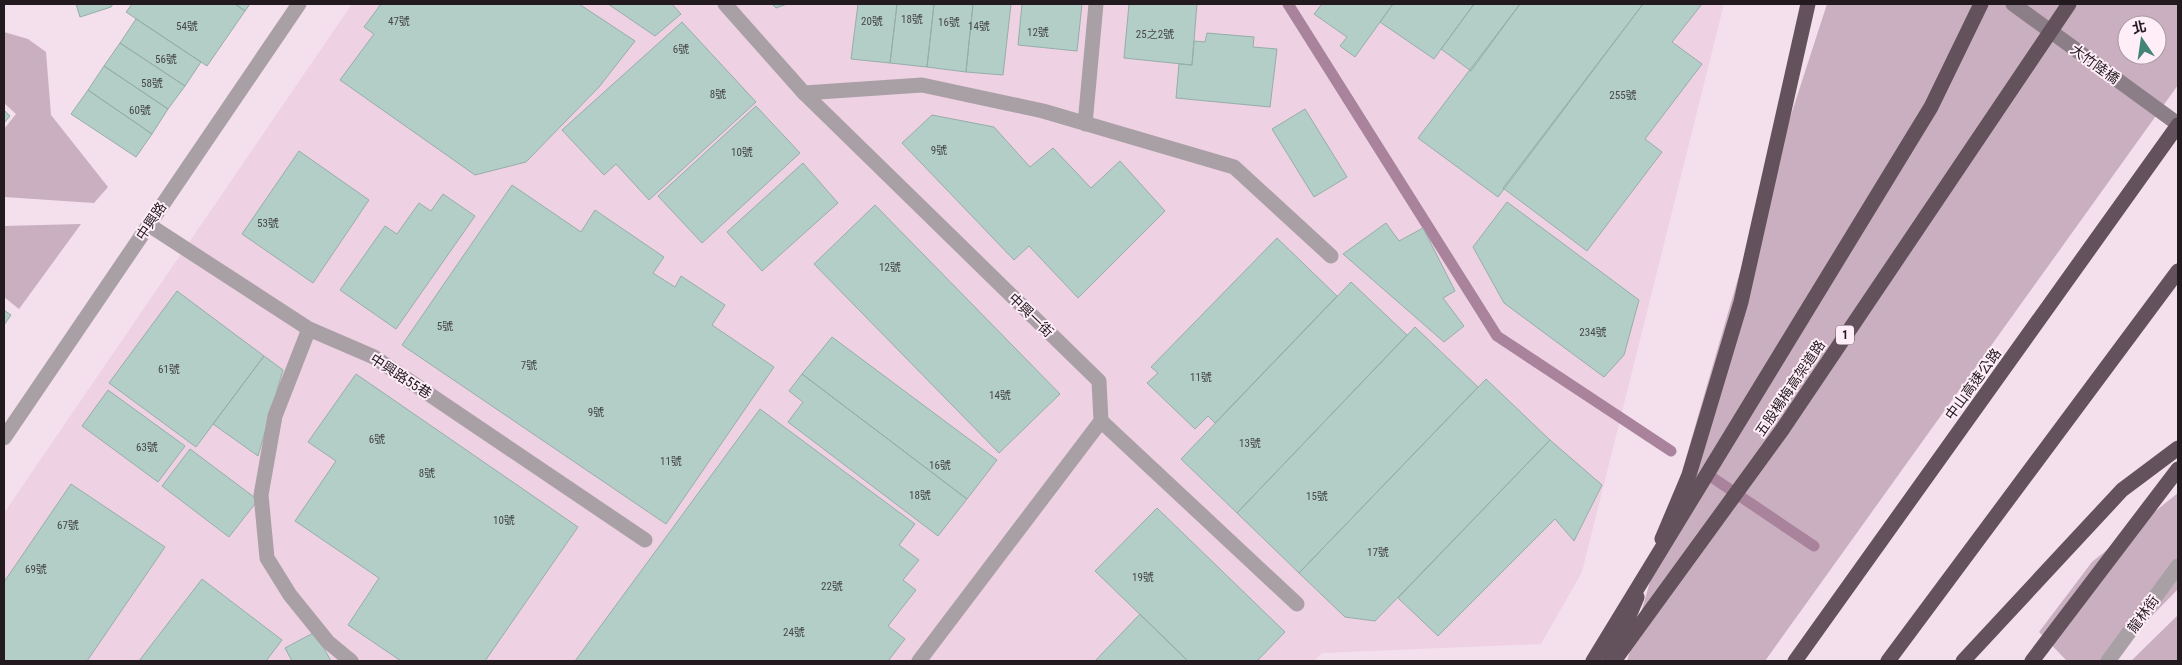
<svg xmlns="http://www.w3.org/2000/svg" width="2182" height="665" viewBox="0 0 2182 665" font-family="'Roboto Condensed','Noto Sans TC',sans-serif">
<rect width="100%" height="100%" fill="#f4dfec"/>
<path fill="#eed1e3" d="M352,4H1724L1582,572L1541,644L1322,653L1314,661H4V513Z"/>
<path fill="#c9afbf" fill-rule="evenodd" d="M1827,4H2178V85L1765,661H1627L1739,275ZM2127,25H2157V55H2127Z
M4,32L28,39L46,52L51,115L108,187L94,203L4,197V129L16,114L4,103Z
M81,224L19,309L4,297V226Z
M2178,493V589L2108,661H2067L2039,632L2092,562Z
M2178,615V661H2131Z"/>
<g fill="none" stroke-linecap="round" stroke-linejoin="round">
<path stroke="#a9839b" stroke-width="11" d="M1288,4L1497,336L1671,451
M1713,478L1814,546"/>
</g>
<path fill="#b3cdc7" stroke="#95aea8" d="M76,4H113L111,7L80,17Z
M132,4H235L245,11L207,66L126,12Z
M235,4H250L245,11Z
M381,4H579L635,41L599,87L526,162L475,175L340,80L374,34L364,27Z
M608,4H672L681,14L655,36Z
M772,4H787L776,8Z
M858,4H897L890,63L851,59Z
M897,4H934L927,67L890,63Z
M934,4H973L966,72L927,67Z
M973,4H1011L1003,75L966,72Z
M1022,4H1082L1077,51L1018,45Z
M1129,4H1197L1192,65L1124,58Z
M1322,4H1393L1355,57L1340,46L1347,37L1314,14Z
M1393,4H1474L1434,59L1380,22Z
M1474,4H1520L1471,71L1441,49Z
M1520,4H1643L1498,197L1418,138Z
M1643,4H1702L1672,42L1702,64L1645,139L1662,152L1587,251L1503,188Z
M136,19L201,62L185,86L120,43Z
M682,22L756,102L649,200L616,164L604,175L562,130Z
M1207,33L1254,37L1253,47L1277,49L1270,107L1176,98L1179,64L1192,65L1194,41L1205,42Z
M120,43L185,86L168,109L104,66Z
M104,66L168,109L152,134L88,90Z
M88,90L152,134L136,157L71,114Z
M756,106L800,153L702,243L658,196Z
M1305,109L1347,177L1314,197L1272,129Z
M4,110L10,116L4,123Z
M932,115L994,127L1030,167L1053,148L1091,188L1120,161L1165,211L1078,298L1029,246L1014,260L902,143Z
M299,151L369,200L313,283L242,234Z
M803,163L838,203L762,271L727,232Z
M512,185L581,232L595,210L664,257L653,273L675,287L681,276L725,305L712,325L774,367L666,524L402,345Z
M443,194L475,216L396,329L340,290L385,226L397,234L419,203L431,211Z
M1507,202L1639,300L1624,355L1604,377L1504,303L1473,247Z
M875,205L1060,394L999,453L814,264Z
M1386,223L1399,241L1423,228L1455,291L1443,298L1464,326L1444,342L1343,254Z
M1277,238L1337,296L1215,423L1208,416L1195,429L1147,383L1158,373L1151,367Z
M1351,282L1407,335L1237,513L1181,459Z
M177,291L264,356L196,447L109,383Z
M4,310L11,315L4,325Z
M1415,327L1478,387L1299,573L1237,513Z
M832,337L997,460L967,499L802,374Z
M264,356L283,370L258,456L213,424Z
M356,374L578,527L485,661H401L348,625L379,578L295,521L336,461L308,442Z
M802,374L967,499L938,536L788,422L803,402L789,391Z
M1486,379L1550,440L1375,621L1345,617L1299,573Z
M108,390L185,446L158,482L82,426Z
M760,409L915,524L899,545L919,560L903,580L916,590L888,626L905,639L888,661H575Z
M1550,440L1602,485L1574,541L1555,519L1438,636L1398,598Z
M190,449L258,500L229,537L162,486Z
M71,484L165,547L87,661H4V582Z
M1157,508L1285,632L1257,661H1188L1095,571Z
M202,579L282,640L266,661H139Z
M1140,614L1188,661H1095Z
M315,632L331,661H292L285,648Z"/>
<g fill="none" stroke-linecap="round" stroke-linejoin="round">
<path stroke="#a9a0a5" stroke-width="15" d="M804,93L922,85L1043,111L1234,167L1331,256
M1085,124L1096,4
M149,225L309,329L374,357L645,540
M309,329L275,416L261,495L267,558L290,595L328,642L351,661
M1101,421L1297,604"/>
<path stroke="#a9a0a5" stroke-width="15" d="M725,4L804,93L1099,381L1101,421L919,661
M2108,661L2178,566"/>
<path stroke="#a9a0a5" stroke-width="15" d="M4,438L299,4"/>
<path stroke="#8b7e86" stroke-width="15" d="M2013,4L2178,124"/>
<path stroke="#63515c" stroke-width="15" d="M1662,539L1689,475L1741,302L1808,4
M1610,661L1637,597
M1795,661L2178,125
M1888,661L2178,271
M1963,661L2122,490L2178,448
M2032,661L2178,469"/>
<path stroke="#63515c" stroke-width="15" d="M1593,661L1931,107L1981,4
M1614,661L1782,430L2069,4"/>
</g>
<g text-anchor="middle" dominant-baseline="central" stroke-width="4" stroke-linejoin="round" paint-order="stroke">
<g font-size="11" fill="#464749">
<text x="912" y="19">18號</text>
<text x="399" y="21">47號</text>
<text x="872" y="21">20號</text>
<text x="949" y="22">16號</text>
<text x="187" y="26">54號</text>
<text x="979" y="26">14號</text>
<text x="1038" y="32">12號</text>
<text x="1155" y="34">25之2號</text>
<text x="681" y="49">6號</text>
<text x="166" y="59">56號</text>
<text x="152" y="83">58號</text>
<text x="718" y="94">8號</text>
<text x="1623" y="95">255號</text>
<text x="140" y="110">60號</text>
<text x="939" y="150">9號</text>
<text x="742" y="152">10號</text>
<text x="268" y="223">53號</text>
<text x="890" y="267">12號</text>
<text x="445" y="326">5號</text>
<text x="1593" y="332">234號</text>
<text x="529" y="365">7號</text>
<text x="169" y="369">61號</text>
<text x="1201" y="377">11號</text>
<text x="1000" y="395">14號</text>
<text x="596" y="412">9號</text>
<text x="377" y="439">6號</text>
<text x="1250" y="443">13號</text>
<text x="147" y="447">63號</text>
<text x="671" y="461">11號</text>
<text x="940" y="465">16號</text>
<text x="427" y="473">8號</text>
<text x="920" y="495">18號</text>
<text x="1317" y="496">15號</text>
<text x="504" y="520">10號</text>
<text x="68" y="525">67號</text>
<text x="1378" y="552">17號</text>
<text x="36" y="569">69號</text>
<text x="1143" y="577">19號</text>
<text x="832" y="586">22號</text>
<text x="794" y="632">24號</text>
</g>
<rect fill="#ffeef8" stroke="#645a60" stroke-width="1" x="1836" y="325.5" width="18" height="19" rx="4"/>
<g font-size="12" font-weight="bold" fill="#221a1f">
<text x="1845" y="335">1</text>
</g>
<g font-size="14" fill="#221a1f" stroke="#ffeef8">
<text transform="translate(2095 64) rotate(36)">大竹陸橋</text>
<text transform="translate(151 221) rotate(-56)">中興路</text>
<text transform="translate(1031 315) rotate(44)">中興一街</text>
<text transform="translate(401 376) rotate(33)">中興路55巷</text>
<text transform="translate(1973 384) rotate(-54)">中山高速公路</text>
<text transform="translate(1790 388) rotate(-56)">五股楊梅高架道路</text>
<text transform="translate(2143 614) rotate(-54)">龍林街</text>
</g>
</g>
<rect width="2182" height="665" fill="none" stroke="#221a1f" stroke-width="10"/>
<g transform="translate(2142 40) rotate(347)"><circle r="24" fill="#ffeef8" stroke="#a799a1"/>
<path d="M0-4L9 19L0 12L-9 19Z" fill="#428578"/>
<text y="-8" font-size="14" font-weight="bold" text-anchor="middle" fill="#221a1f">北</text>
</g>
</svg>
